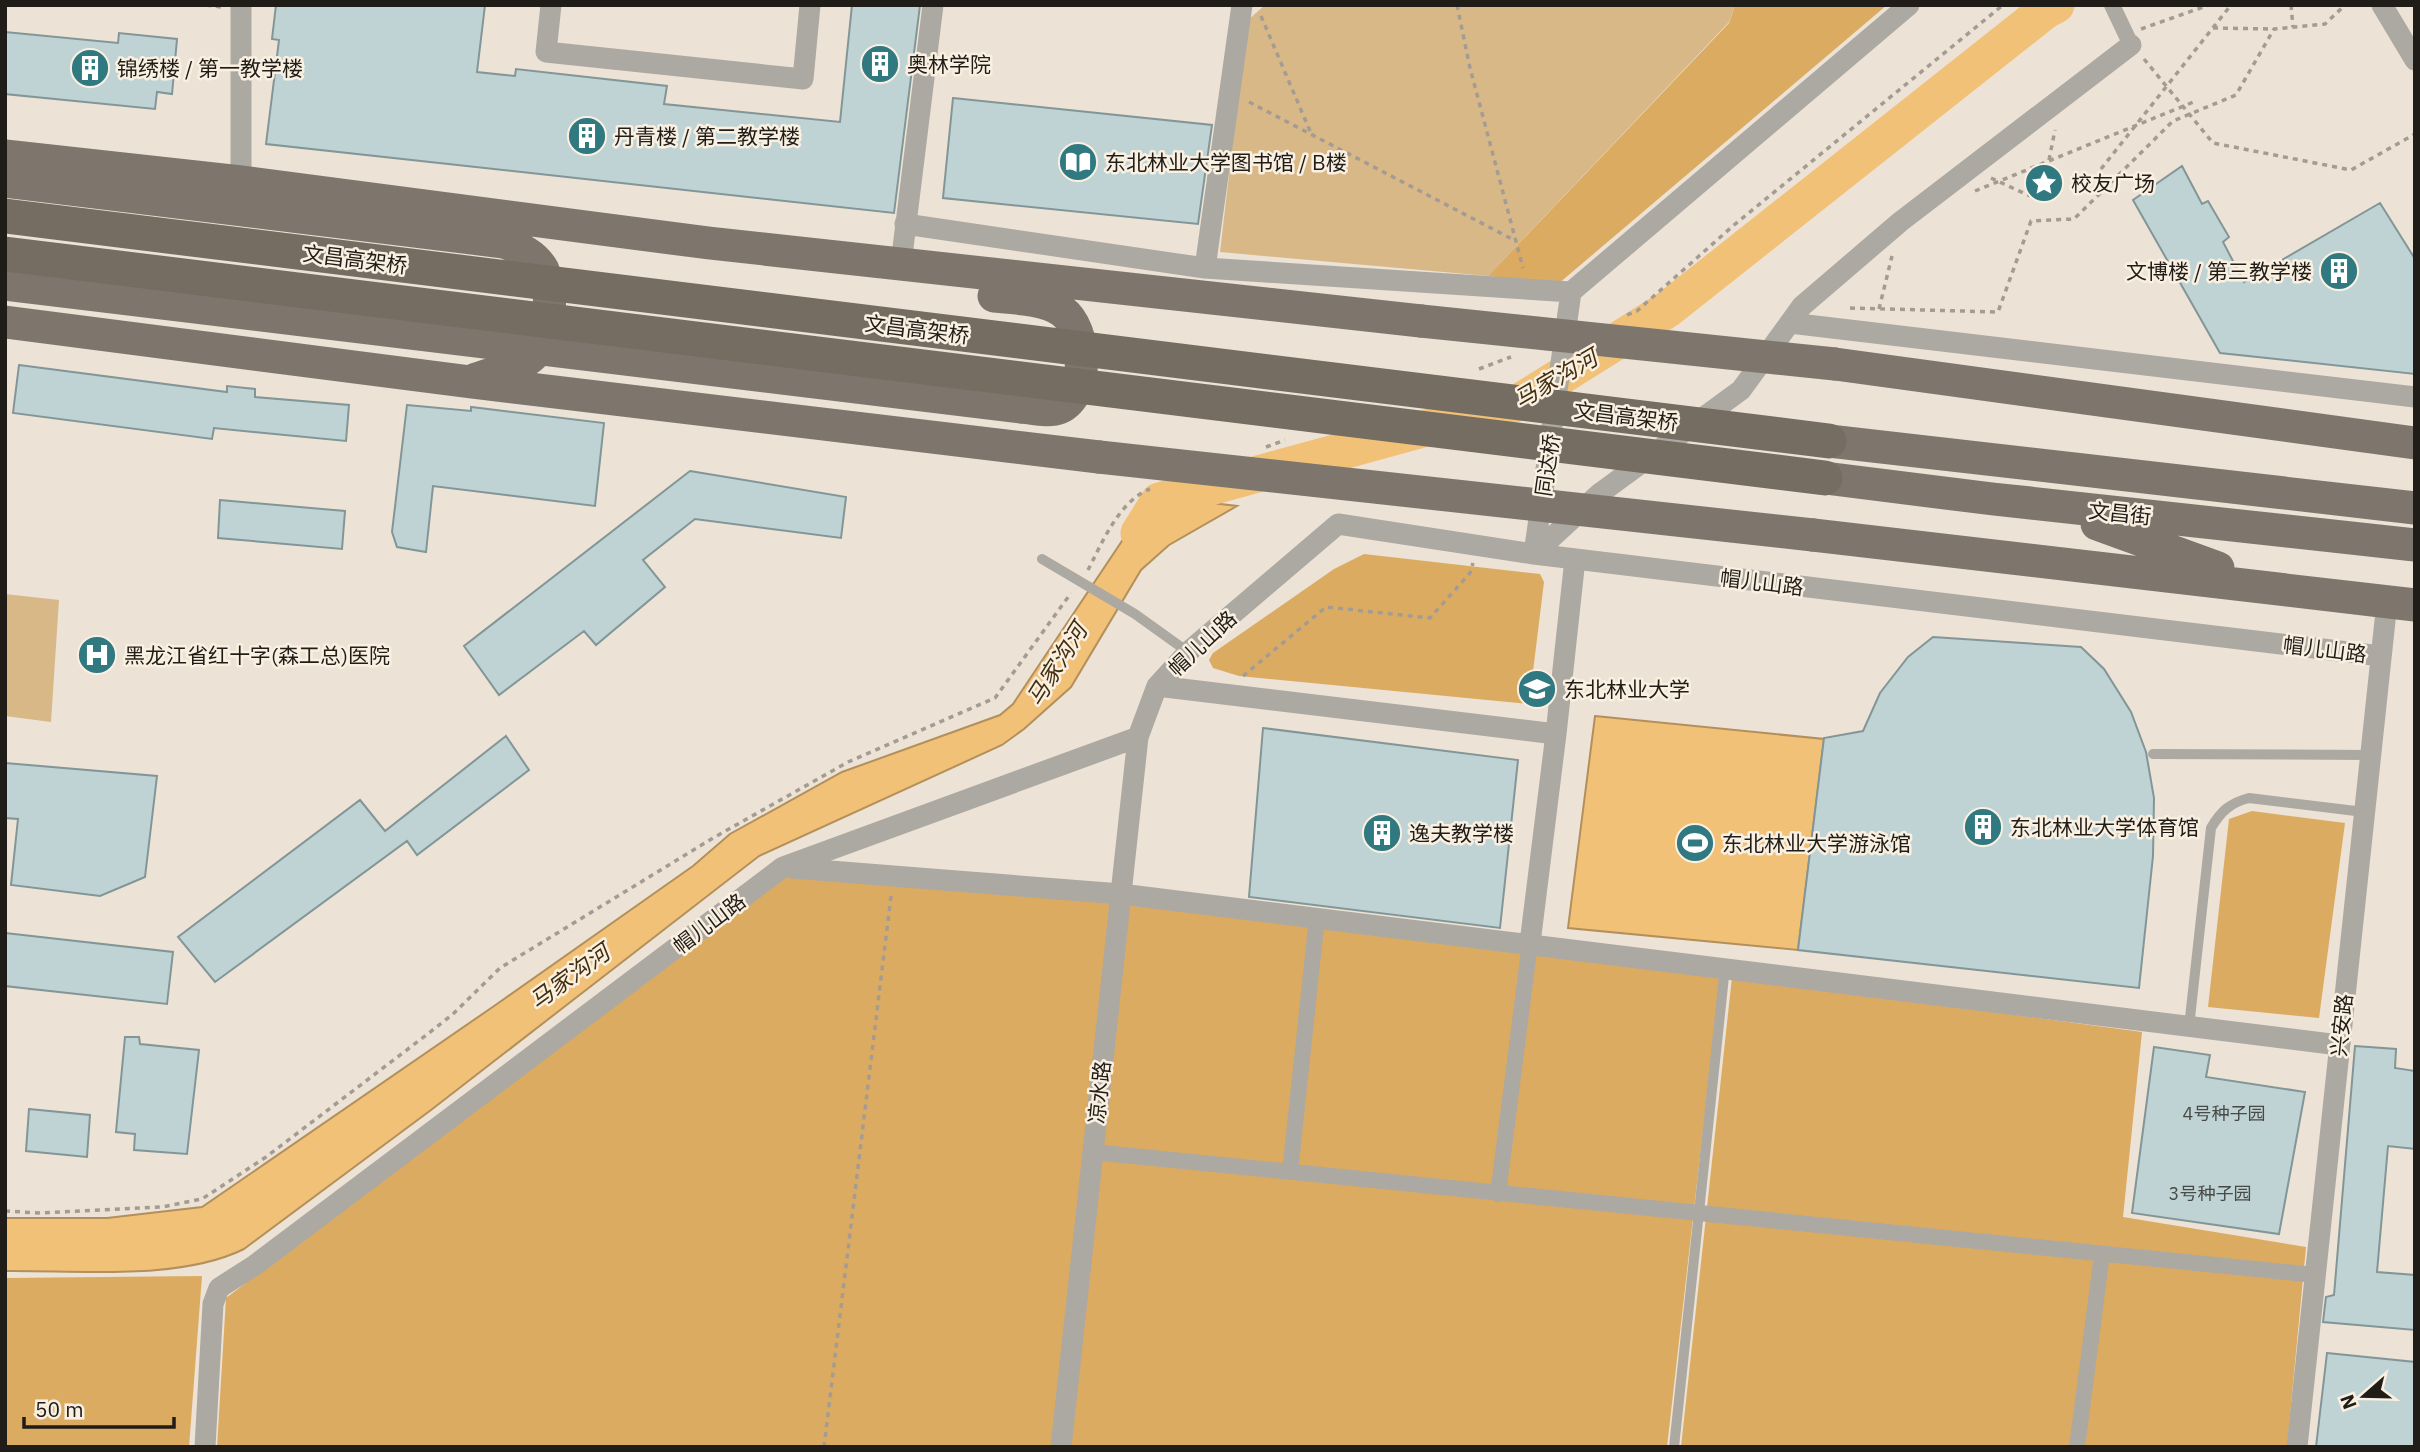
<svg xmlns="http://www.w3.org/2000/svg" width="2420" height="1452" viewBox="0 0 2420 1452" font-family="'IBM Plex Sans','Noto Sans SC',sans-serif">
<rect width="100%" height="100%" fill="#ece2d5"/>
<path fill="#d9b888" d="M1265,5H1735L1729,22L1488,276L1220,252L1247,21Z
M5,594L59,600L51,722L5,716Z"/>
<path fill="#dcab62" d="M1735,5H1887L1558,284L1488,276L1729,23Z
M1364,554L1540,574L1544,582L1529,704L1239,676L1213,668L1209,660L1213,653L1334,569Z
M2252,811L2345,823L2319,1018L2208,1007L2229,819Z
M784,874L1112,900L1054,1447H217L226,1298Z
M1127,905L1721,971L1667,1447H1070Z
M1732,977L2142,1032L2123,1217L2306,1247L2287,1447H1681Z
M202,1276L189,1447H5V1278Z"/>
<path fill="#f2c178" stroke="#b3905b" stroke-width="2" d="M1152,496L1237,506L1169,545L1141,570L1071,687L1024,729L1002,745L759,856L431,1110L244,1249C179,1281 79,1270 5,1271V1218H107L202,1207L497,1004L693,866L730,834L842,772L1000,715L1013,704Z
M1595,716L1824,739L1798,950L1568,928Z"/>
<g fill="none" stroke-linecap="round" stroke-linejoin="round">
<path stroke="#f2c178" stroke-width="37" d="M1139,533L1159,501L1518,403L1668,309L2046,10L2056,5"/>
</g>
<path fill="#bfd3d5" stroke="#839697" stroke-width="2" d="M276,5H485L477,72L515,76L516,69L667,86L664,104L840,122L852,5H920L894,213L266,144L279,40L272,39Z
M5,32L118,43L119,33L177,39L172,94L157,92L155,109L5,94Z
M953,98L1212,125L1198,224L943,198Z
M2182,166L2202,204L2208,201L2229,237L2223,242L2244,282L2380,203L2415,259V374L2220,353L2133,200Z
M19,365L227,392V386L255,389V397L349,405L346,441L214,428L212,439L13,413Z
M407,405L471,411V407L604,423L595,506L433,486L426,552L397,547L392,532Z
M690,471L846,497L841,538L695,519L643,560L665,587L596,645L584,631L499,695L464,646Z
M220,500L345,511L342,549L218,538Z
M1933,637L2081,647L2104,669L2131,712L2146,752L2154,798L2153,856L2139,988L1798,950L1824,738L1863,731L1880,693L1908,657Z
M1263,728L1518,760L1500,928L1249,897Z
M506,736L529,770L417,855L407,841L215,982L178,937L360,800L385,831Z
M5,763L157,776L145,877L100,896L11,885L18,819L5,818Z
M5,933L173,952L167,1004L5,986Z
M125,1037H139L140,1044L199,1050L187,1154L134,1150L135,1134L116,1132Z
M2355,1046L2396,1049L2395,1068L2415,1071V1149L2388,1146L2377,1272L2415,1275V1330L2323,1322L2326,1297L2334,1295Z
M2154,1047L2210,1055L2206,1077L2305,1092L2279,1234L2132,1213Z
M29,1109L90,1115L87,1157L26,1151Z
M2327,1353L2415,1362V1447H2316Z"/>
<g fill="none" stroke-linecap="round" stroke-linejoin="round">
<path stroke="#a49c92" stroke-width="3.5" stroke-dasharray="5 5" stroke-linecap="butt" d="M206,5L221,7
M1457,5L1470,68L1523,268
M2291,5L2293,27
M1261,16L1310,131
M2213,28L2274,29
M2141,29L2209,5
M2144,59L2213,143L2351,170L2415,134
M1249,102L1514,240
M2049,160L2055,130
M2101,169L2231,5
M1991,178L2030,196
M1975,191L2196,101
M1850,308L1998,312L2031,221L2074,219L2173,121L2236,95L2274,29L2325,24L2345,5
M1879,309L1892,256
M1627,315L1637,311L1734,225L2003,5
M1479,369L1511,357
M1266,447L1285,440
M1088,570C1102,543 1119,501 1150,489
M1243,676L1326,607L1430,618L1470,573L1473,563
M5,1211L40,1213L162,1207L202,1199L266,1157L429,1033L453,1014L500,968L713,838L848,762L995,698L1071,593
M824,1447L891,896"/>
<path stroke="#aca8a2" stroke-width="10" d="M1042,559L1135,614L1188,652
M2153,754L2370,755
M2189,1027L2211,828C2221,811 2230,803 2249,798L2364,812
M1674,1447L1725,967"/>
<path stroke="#aca8a2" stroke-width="16" d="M2112,5L2131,45
M1093,1152L2315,1275
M1290,1172L1317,917
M1498,1194L1530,943
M2077,1447L2102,1254"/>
<path stroke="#aca8a2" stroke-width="21" d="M241,5V182
M551,5L546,52L803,79L810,5
M2382,5L2415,60
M905,224L1205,268L1571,292L1909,5
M901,264L933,5
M1205,268L1242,5
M1790,323L2415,397
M1534,554L1599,494L1741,390L1802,306L1900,222L2131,45
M1534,554L1571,292
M1157,686L1556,734L1575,559
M792,868L1121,894L2339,1045
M1530,943L1556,734
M205,1447L213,1304L219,1288L255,1265L783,867L1138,737L1157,686L1188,652L1338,524L1534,554L2381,656
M1061,1447L1138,737
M2297,1447L2387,602"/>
<path stroke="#7e766c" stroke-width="33" d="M5,156L241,182L709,243L1421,321
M5,181L504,242C519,248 535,255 543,270C554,294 551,334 534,354C521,368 492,373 474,380
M994,296C1015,298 1045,299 1062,311C1087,329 1090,394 1059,408C1049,412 1033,408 1022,407
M5,322L471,382L1099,457
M1835,364L2415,443
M1829,441L2415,508
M1825,478L1993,499L2415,545
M2097,524L2218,568
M1813,535L2415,605"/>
<path stroke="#7e766c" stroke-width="33" d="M5,284L1022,407
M1421,321L1835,364
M1099,457L1813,535"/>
<path stroke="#766d62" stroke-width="35" d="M5,216L1829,441
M5,254L1825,478"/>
</g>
<defs>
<g id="building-disc" transform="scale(2.0125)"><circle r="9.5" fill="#307980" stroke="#faf0e2"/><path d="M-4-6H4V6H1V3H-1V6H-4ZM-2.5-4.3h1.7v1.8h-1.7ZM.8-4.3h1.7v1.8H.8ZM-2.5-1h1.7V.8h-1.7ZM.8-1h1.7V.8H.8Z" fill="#fff"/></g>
<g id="library-disc" transform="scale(2.0125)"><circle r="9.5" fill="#307980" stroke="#faf0e2"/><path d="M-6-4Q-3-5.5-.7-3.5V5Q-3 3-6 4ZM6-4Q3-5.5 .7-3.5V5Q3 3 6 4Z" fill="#fff"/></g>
<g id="sight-disc" transform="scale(2.0125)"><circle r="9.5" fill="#307980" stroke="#faf0e2"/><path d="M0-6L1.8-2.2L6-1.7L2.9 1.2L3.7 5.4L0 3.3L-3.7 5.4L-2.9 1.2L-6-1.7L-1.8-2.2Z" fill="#fff"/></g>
<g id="hospital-disc" transform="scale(2.0125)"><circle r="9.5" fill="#307980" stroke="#faf0e2"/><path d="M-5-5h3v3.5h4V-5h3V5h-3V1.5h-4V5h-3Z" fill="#fff"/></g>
<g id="university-disc" transform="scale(2.0125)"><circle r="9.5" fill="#307980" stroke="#faf0e2"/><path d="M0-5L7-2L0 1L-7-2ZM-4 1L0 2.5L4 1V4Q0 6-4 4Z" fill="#fff"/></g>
<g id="stadium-disc" transform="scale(2.0125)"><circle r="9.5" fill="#307980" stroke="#faf0e2"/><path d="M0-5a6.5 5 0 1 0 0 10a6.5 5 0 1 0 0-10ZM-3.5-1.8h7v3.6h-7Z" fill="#fff"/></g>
</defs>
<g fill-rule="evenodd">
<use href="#building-disc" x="880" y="64"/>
<use href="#building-disc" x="90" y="68"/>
<use href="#building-disc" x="587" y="136"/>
<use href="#library-disc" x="1078" y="162"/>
<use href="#sight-disc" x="2044" y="183"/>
<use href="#building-disc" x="2339" y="271"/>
<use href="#hospital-disc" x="97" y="655"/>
<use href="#university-disc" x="1537" y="689"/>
<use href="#building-disc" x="1983" y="827"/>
<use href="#building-disc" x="1382" y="833"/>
<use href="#stadium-disc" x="1695" y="843"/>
</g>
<g text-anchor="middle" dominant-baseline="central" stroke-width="5" stroke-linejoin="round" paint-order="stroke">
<g font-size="18" fill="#484a46">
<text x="2224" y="1113">4号种子园</text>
<text x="2210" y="1193">3号种子园</text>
</g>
<g font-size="21" fill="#201c17" stroke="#faf0e2" text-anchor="start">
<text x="907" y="64">奥林学院</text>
<text x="117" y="68">锦绣楼 / 第一教学楼</text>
<text x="614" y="136">丹青楼 / 第二教学楼</text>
<text x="1105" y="162">东北林业大学图书馆 / B楼</text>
<text x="2071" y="183">校友广场</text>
<text x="2312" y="271" text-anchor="end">文博楼 / 第三教学楼</text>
<text x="124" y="655">黑龙江省红十字(森工总)医院</text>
<text x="1564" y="689">东北林业大学</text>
<text x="2010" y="827">东北林业大学体育馆</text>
<text x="1409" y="833">逸夫教学楼</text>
<text x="1722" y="843">东北林业大学游泳馆</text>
</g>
<g font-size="21" fill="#201c17" stroke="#faf0e2">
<text transform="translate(355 259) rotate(7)">文昌高架桥</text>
<text transform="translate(917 329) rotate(7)">文昌高架桥</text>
<text transform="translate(1626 416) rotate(7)">文昌高架桥</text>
<text transform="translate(1547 465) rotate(-82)">同达桥</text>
<text transform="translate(2120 513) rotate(6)">文昌街</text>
<text transform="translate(1762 582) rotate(7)">帽儿山路</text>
<text transform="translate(1202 643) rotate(-43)">帽儿山路</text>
<text transform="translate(2325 649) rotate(7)">帽儿山路</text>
<text transform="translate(709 923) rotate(-37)">帽儿山路</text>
<text transform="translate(2341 1025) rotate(-84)">兴安路</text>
<text transform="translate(1099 1092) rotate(-84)">凉水路</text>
</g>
<g font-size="23" font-style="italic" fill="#422e0e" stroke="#faf0e2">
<text transform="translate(1555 378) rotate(-30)">马家沟河</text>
<text transform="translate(1056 664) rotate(-58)">马家沟河</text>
<text transform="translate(569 976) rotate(-36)">马家沟河</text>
</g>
</g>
<rect width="2420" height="1452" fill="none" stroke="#201c17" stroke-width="14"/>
<g transform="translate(2364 1396) rotate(250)" stroke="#faf0e2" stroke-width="5" paint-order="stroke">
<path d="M0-5L12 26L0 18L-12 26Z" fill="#201c17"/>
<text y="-10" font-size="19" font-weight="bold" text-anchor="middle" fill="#201c17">N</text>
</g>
<path d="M24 1417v10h150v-10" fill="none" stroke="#201c17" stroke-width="3.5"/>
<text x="35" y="1417" font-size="21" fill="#201c17" stroke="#faf0e2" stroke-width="5" paint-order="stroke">50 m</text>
</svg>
